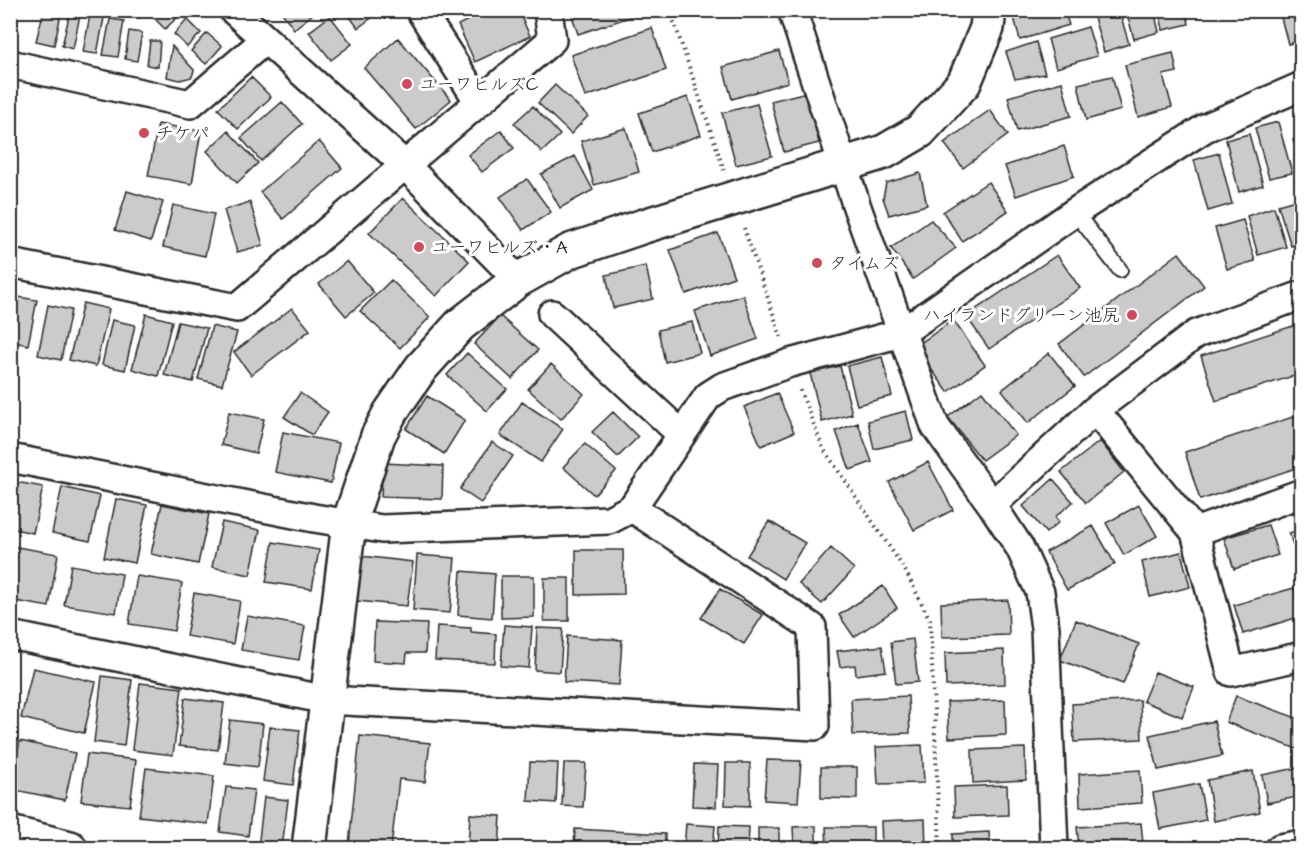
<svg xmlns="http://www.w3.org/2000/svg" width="1312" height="859" viewBox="0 0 1312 859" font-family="'Architects Daughter','Klee One',sans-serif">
<rect width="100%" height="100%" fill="#fff"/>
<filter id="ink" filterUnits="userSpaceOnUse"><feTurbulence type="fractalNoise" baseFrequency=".0167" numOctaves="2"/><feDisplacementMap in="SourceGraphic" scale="12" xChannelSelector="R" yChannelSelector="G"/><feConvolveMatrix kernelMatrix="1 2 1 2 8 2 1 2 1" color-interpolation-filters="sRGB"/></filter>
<g filter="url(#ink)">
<path fill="#cbcbcb" stroke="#2b2b2b" stroke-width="1.5" d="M44,10H62L54,45L36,41Z
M130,10H146L139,18Z
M157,10H181L183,12L165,29L152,16Z
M280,10H318L294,29Z
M345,10H382L358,28Z
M488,10H518L530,36L475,62L458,25Z
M570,10H651L578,34Z
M1012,10H1064L1069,25L1020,40Z
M1107,10H1119L1129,44L1104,52L1093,14Z
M1126,10H1154L1159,32L1134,39Z
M1159,10H1186L1189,24L1163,30Z
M1279,10H1302V41L1288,44Z
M70,12L80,15L73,49L62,46Z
M90,15L104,18L97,54L83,52Z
M330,16L352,44L331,60L309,32Z
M110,19L124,21L118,57L103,55Z
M187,19L201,33L187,47L174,34Z
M1088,27L1097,56L1056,68L1048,39Z
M652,28L666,70L585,97L571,55Z
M129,31L142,33L137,61L125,59Z
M207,33L222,46L206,64L191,51Z
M398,38L451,100L416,129L364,68Z
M150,41H160L158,67L147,65Z
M1036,42L1045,74L1015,79L1006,52Z
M172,46L194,70L192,77L180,80L167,77Z
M779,51L788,82L732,99L723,67Z
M1173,53L1177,72L1163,75L1172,107L1138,117L1125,65Z
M1112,76L1121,110L1086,120L1078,84Z
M251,77L271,97L238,129L218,109Z
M1062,82L1071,116L1017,131L1008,97Z
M555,85L588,116L571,134L538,103Z
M807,92L819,143L784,152L771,101Z
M688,97L701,135L652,152L639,113Z
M282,102L302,124L261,161L241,138Z
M757,104L772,156L736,165L722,113Z
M533,106L560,135L542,152L514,123Z
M990,110L1008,135L963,168L944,143Z
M1278,122L1292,173L1269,178L1255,128Z
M158,124L201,131L192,184L148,176Z
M626,128L639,172L594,185L581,141Z
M501,130L514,148L482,172L468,155Z
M228,131L258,163L237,183L207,151Z
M1249,134L1263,185L1239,192L1226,140Z
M1302,137V167L1293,140Z
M319,141L342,168L283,219L260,192Z
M1064,146L1074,176L1016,196L1005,166Z
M1219,153L1232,204L1208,211L1194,160Z
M575,156L593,190L560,208L541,174Z
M920,173L927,205L889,215L883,198L886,183Z
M527,179L551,212L523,230L500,197Z
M988,182L1008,211L962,241L943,212Z
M127,191L163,202L151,241L115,230Z
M403,198L469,261L436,296L369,233Z
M1302,198V243L1291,246L1278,205Z
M250,202L263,245L237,252L224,210Z
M173,205L214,214L205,256L163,247Z
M1274,207L1286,247L1258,255L1247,216Z
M931,220L956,248L913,279L891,248Z
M1243,220L1255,261L1227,269L1215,228Z
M718,233L734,277L686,294L670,250Z
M1179,253L1204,286L1084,377L1059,344Z
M1057,255L1080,288L989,349L966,316Z
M347,261L374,293L346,316L319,284Z
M646,266L653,299L613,308L606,275Z
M391,280L430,317L400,348L360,311Z
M743,295L758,339L710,356L695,311Z
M12,296L37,300L28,345L10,341Z
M83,303L109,309L96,366L69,360Z
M48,305L71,310L61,360L38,355Z
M292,308L310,330L251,375L234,352Z
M146,314L172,321L158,376L132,369Z
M500,316L538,350L512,379L474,344Z
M112,320L135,325L125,370L102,365Z
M953,320L985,365L948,392L915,347Z
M178,322L207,328L193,382L164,375Z
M692,322L700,353L665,362L658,330Z
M1302,323V373L1216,401L1201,356Z
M212,326L237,332L222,385L198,379Z
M467,353L507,389L487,411L447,375Z
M1049,353L1075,386L1028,423L1002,390Z
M882,357L892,396L857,405L847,366Z
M551,364L584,394L561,419L528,389Z
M840,366L852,414L822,422L810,373Z
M982,391L1016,435L982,460L948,417Z
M300,393L328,412L312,435L284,417Z
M777,393L794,432L761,446L744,407Z
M427,396L465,420L444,454L406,429Z
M522,402L563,429L541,462L500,435Z
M906,411L913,440L874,449L868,421Z
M229,412L264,419L256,453L221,445Z
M613,412L638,437L618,457L592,432Z
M1302,414V466L1200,500L1185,452Z
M858,423L872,462L850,470L836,431Z
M283,432L339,443L331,483L275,472Z
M1100,441L1124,472L1086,503L1061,472Z
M492,442L513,456L481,503L460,489Z
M585,444L616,471L594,495L563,467Z
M928,462L953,510L914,530L889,482Z
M383,463L443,466L442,499L381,497Z
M1053,479L1073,502L1055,517L1059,522L1046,533L1023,506Z
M11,481L43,487L33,533L10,528Z
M62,487L100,496L90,541L52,533Z
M116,499L147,505L135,563L104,557Z
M162,504L209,514L198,564L151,554Z
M1139,505L1157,536L1124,555L1106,523Z
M1302,520V553L1296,554L1289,533L1296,531L1294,522Z
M769,521L805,543L783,579L747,556Z
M222,522L260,530L250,575L212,567Z
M1268,525L1278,555L1234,569L1224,538Z
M1093,526L1115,564L1067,590L1046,552Z
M273,542L319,550L312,589L266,582Z
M11,546L58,554L49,607L10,600Z
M831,548L854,569L822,604L799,584Z
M576,550H623L624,594L576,595Z
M1181,552L1190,587L1150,597L1142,562Z
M417,555L455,558L450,613L413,610Z
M361,556L413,562L407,606L357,601Z
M71,565L122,574L116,613L64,605Z
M461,571L495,574L492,618L458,615Z
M137,576L182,583L174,631L129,624Z
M501,576H534V617L501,618Z
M544,578H569V621H544Z
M883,586L897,608L854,637L839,615Z
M1294,588L1302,616L1243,634L1234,605Z
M720,589L763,615L744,644L701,618Z
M194,593L240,601L233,644L186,636Z
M1008,600L1009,635L942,637L941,603Z
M247,616L305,626L299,660L241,650Z
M1076,620L1139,644L1123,684L1060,660Z
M375,622L427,624L425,653H407L406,663L373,661Z
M504,625L532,627L529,668L501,666Z
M437,626L471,628V632L496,634L495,663L435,660Z
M537,628L563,629L560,672L535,670Z
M567,636L622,640L619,685L564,682Z
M913,639L918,682L896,684L891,642Z
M882,646L886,671L856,675L855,665L840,667L837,651Z
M1004,650L1005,684L946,686L945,653Z
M33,668L96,682L84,733L21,718Z
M1155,672L1194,687L1182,717L1143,701Z
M102,676L132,680L124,746L94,742Z
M140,683L182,688L173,755L132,750Z
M908,696L910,733L853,735L851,699Z
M1236,696L1302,720V751L1226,722Z
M185,698L224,703L218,750L179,746Z
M1005,700L1006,735L949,738L947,702Z
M1140,700L1142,739L1074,742L1072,704Z
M230,720L263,724L258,767L225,763Z
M1214,721L1222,756L1158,770L1150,735Z
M270,727L300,730L293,785L263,781Z
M360,736L430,743L425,782L399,779L391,848L349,845Z
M20,741L75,753L65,800L10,789Z
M922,745L924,783L878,784L876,747Z
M1025,748L1026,780L973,783L972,750Z
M87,754L136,760L130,806L81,801Z
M767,760L801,761L798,802L764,800Z
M530,762L558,763L556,803L528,801Z
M564,763H586L583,807L562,806Z
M726,763H750V806L725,805Z
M694,764L718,765L716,807L692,806Z
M821,767H857V799L821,798Z
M1302,767V796L1267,803L1262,775Z
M146,768L214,776L208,824L139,816Z
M1140,770L1142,803L1080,807L1079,774Z
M1253,771L1260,812L1214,821L1207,780Z
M1199,784L1206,820L1160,829L1153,793Z
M1007,785L1008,815L955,817L954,787Z
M226,787L254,790L248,836L220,832Z
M264,797L288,800L282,848H258Z
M470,814L501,816L499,848H468Z
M925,819L926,848H882L881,821Z
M1141,823L1143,843L1127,844V848H1079L1077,827Z
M686,824L715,826L713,848H684Z
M719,826L749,827L748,848H718Z
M816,826V848H758V828H779V846H794L793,827Z
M826,827H873V848H827Z
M575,829L665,834V848H574Z
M989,832L990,848H953V834Z
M1034,841V848H995V843Z"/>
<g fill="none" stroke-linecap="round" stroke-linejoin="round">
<g stroke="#2b2b2b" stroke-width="18">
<path id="service" d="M1075,212L1120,270"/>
</g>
<g stroke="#2b2b2b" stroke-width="32">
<path id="minor" d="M233,10L406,166L518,280
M420,10L479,102
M792,10L857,207L935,426L992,505L1020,548L1040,592L1045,628L1054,848
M10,64L190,104L265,40
M10,263L237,308L552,40L548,10
M552,314L681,434
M1095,410L1195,532L1231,672L1302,656
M10,458L314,518L382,529L609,520L632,508L708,396L722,387L790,363L901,333L1075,212L1205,128L1302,86
M992,505L1095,410L1196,334L1302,295
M1195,532L1302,493
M10,635L327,700L815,726L812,627L632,508
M1280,848L1302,844"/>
</g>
<g stroke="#2b2b2b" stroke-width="38">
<path id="tertiary" d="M10,833L70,848
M309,848L349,523L378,436L390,413L421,368L460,325L518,280L570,251L644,226L884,152L920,131L964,83L987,28L989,10"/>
</g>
<path stroke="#2b2b2b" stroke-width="4" stroke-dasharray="1.5 4.5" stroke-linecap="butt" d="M670,10L724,170
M744,228L781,337
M800,390L823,448L905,570L930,620L940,848"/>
<use href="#service" stroke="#fff" stroke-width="14"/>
<use href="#minor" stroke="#fff" stroke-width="27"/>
<use href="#tertiary" stroke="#fff" stroke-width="33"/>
</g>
</g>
<g fill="#d1495b" stroke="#fff" stroke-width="2">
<circle cx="407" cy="84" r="6"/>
<circle cx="144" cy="133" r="6"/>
<circle cx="419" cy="247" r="6"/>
<circle cx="817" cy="263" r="6"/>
<circle cx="1132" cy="315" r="6"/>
</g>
<g text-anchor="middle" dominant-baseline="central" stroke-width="6" stroke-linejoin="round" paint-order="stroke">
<g font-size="18" fill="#2b2b2b" stroke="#fff" text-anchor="start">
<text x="419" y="84">ユーワヒルズC</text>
<text x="156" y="133">チケパ</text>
<text x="431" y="247">ユーワヒルズ・A</text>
<text x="829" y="263">タイムズ</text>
<text x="1120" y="315" text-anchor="end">ハイランドグリーン池尻</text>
</g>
</g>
<rect width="1312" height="859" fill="none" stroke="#fff" stroke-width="36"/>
<rect x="18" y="18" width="1276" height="823" fill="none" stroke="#2b2b2b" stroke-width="2" filter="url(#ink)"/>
</svg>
